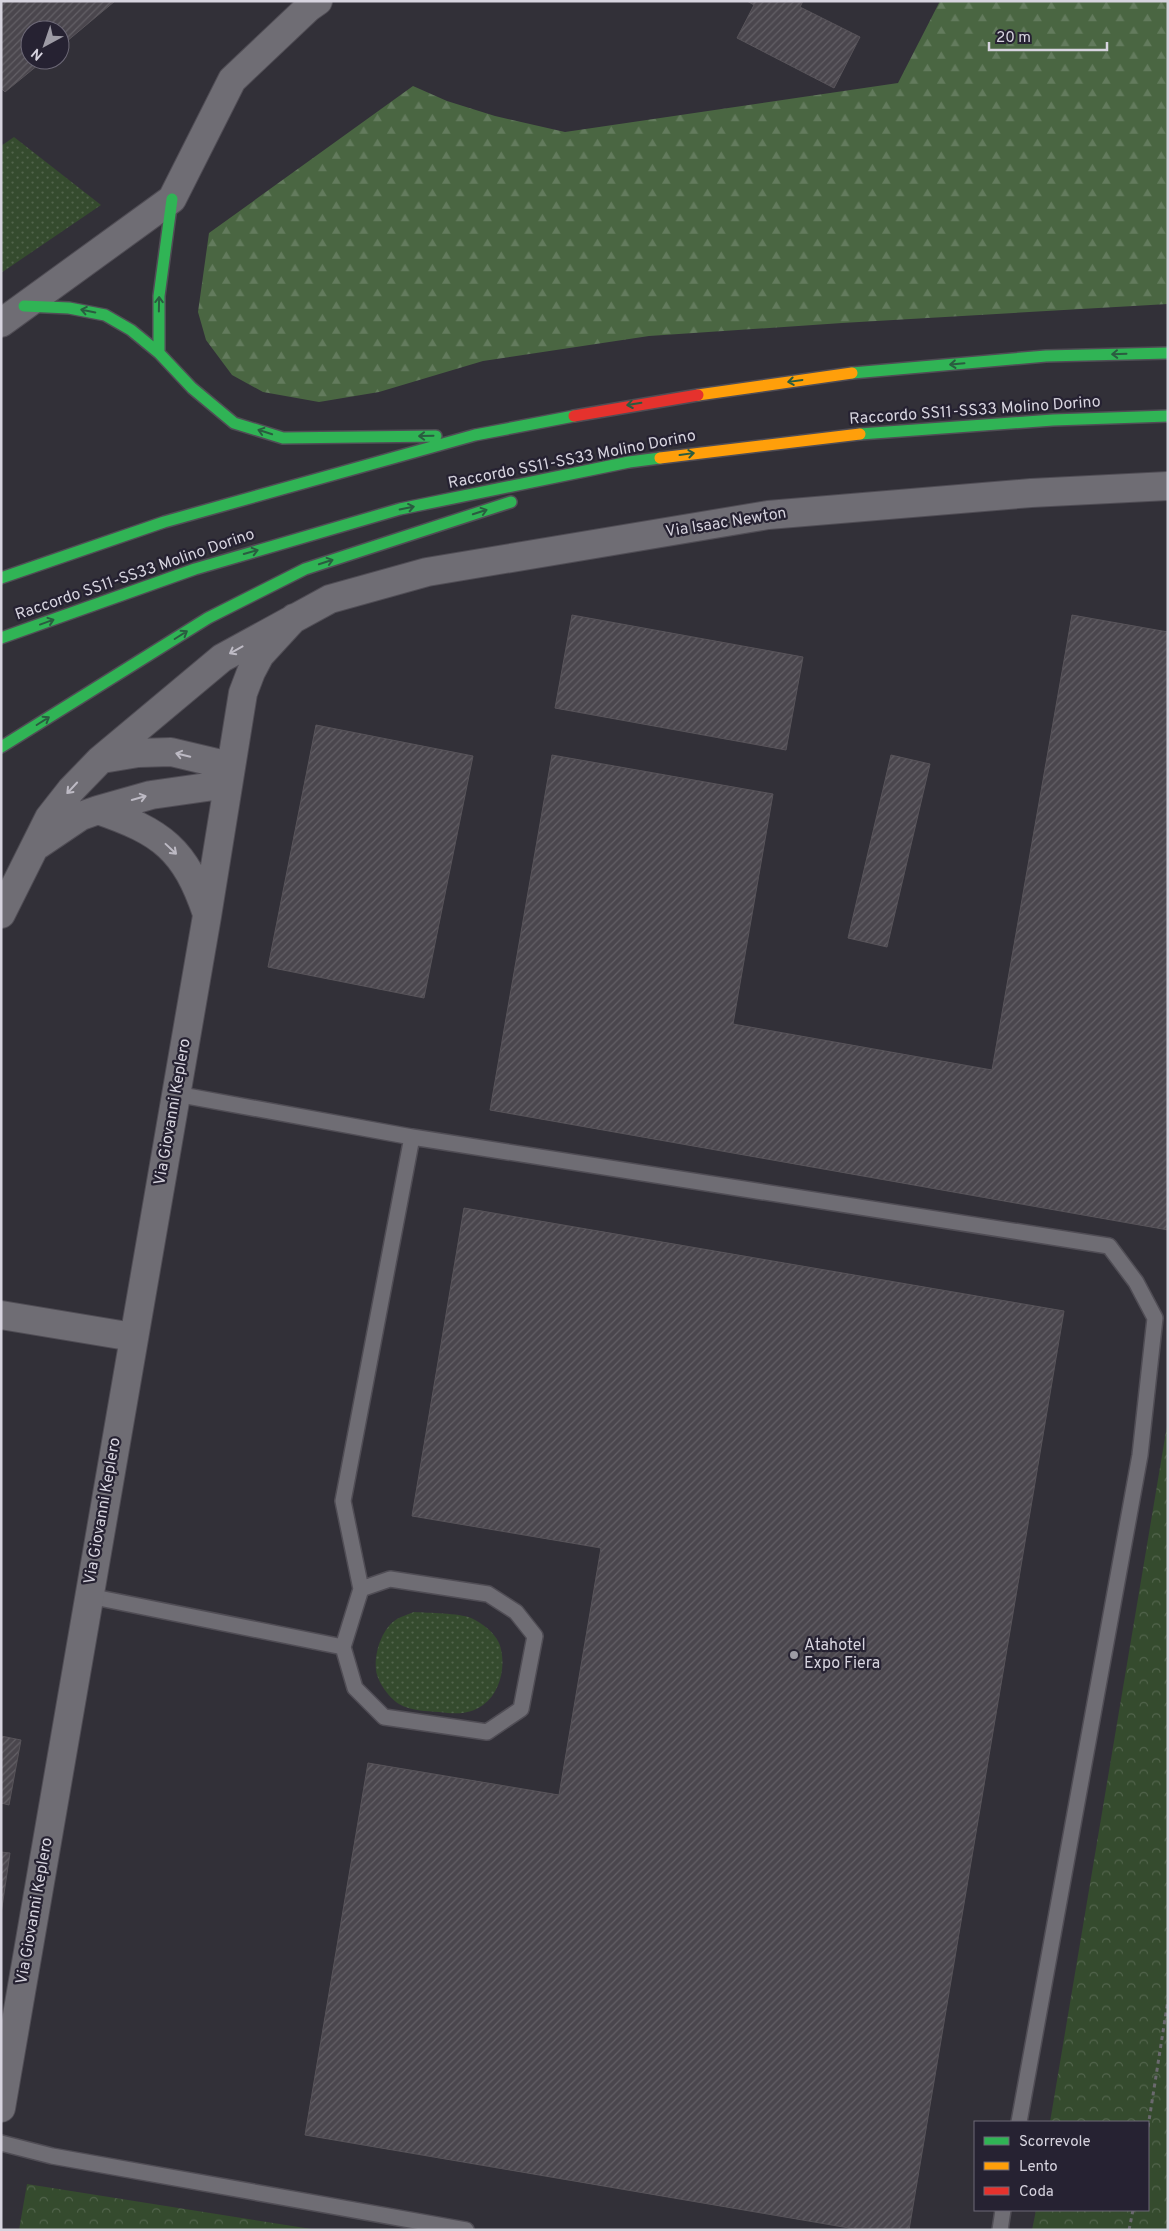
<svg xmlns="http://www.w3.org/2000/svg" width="1169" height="2231" viewBox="0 0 1169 2231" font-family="Overpass,sans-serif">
<defs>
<pattern id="forest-firs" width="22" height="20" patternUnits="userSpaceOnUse" patternTransform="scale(1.25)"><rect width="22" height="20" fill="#4a6642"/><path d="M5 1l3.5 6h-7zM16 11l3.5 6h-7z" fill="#637b5d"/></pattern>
<pattern id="park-crowns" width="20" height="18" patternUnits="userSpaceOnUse" patternTransform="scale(1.25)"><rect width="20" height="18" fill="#354b2e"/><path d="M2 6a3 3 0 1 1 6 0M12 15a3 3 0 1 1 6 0" fill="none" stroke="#52644c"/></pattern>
<pattern id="garden-dots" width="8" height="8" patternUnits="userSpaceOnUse" patternTransform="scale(1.25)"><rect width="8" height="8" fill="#354b2e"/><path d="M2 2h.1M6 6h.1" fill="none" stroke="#52644c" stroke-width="1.8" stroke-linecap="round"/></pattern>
<pattern id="building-hatch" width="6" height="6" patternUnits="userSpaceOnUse" patternTransform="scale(1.25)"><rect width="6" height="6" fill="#4a464d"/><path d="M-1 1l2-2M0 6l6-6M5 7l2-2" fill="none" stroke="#636066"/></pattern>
</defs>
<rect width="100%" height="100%" fill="#323038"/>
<path fill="url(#forest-firs)" d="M940,1H1168V304L842,323L649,336L483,361L379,392L319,402L263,392L232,375L206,340L198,312L209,233L413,86L447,101L495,116L565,132L898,83Z"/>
<path fill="url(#park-crowns)" d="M1168,1420V2230H1032L1036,2210H1148V2122H1050Z
M27,2184L318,2230H19Z"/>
<path fill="url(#garden-dots)" d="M14,137L101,205L1,273V146Z
M414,1612C428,1613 459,1613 471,1618C482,1623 494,1632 499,1643C507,1663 501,1693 483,1705C469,1715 456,1714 439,1712C427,1711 410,1711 399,1704C389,1698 377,1681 376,1670C374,1653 382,1628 397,1619C402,1616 409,1614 414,1612Z"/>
<path fill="url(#building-hatch)" stroke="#58545a" d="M1,1H115L60,47V30H30V60H44L5,92L1,88Z
M747,1H803L800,7L860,37L834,88L737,38L754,5Z
M572,615L803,657L786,750L555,708Z
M1072,615L1168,632V1230L490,1110L552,755L773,794L733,1024L992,1070Z
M316,725L473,756L424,998L268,967Z
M891,755L930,764L887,947L848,938Z
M464,1208L1064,1311L909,2230H861L305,2135L368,1763L559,1795L601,1548L412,1516Z
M1,1736L21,1740L9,1805L1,1803Z
M1,1852L10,1853L1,1914Z"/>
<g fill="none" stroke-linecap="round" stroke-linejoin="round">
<g stroke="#504d55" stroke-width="18">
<path id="lane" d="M176,1094L412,1137L343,1501L361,1589
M412,1137L1109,1246L1136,1282L1155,1318L1140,1455L1019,2122
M89,1596L343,1647L355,1688L384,1717L487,1732L521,1709L535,1636L516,1612L488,1594L390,1579L361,1589L343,1647
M1,2143L52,2156L466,2230
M1000,2230L1003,2210"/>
</g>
<g stroke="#504d55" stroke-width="30">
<path id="street" d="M1,323L172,199L232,80L308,8L318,1
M102,759L138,753L171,752L230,766
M98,810C162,832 185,849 207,914
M38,845L81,816L98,810L151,795L228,784
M1,914L49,818L71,790L100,760L222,658L330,599L427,572L768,515L1031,493L1168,486
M1,1315L133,1337
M1,2108L207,916L243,693L251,672L260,655L294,618"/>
</g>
<g stroke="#504d55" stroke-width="14">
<path id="fast" d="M24,306L69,308L105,315L131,330L159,353L192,388L234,423L283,438L436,436
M159,353V296L172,199
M852,373L1046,356L1168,353
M860,434L1053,420L1168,416
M1,578L164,522L475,435L574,416
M1,638L195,569L400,509L629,462L660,458
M1,747L208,618L305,569L511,502"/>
</g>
<g stroke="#504d55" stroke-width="14">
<path id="slow" d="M698,395L852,373
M660,458L860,434"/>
</g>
<g stroke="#504d55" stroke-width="14">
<path id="jam" d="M574,416L698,395"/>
</g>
<path stroke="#6a696e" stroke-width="3" stroke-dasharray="4 4" stroke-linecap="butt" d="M1148,2127L1168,2000
M1129,2230L1133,2210"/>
<use href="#lane" stroke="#6f6d74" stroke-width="15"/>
<use href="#street" stroke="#6f6d74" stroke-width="28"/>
<use href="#fast" stroke="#30b455" stroke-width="11"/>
<use href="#slow" stroke="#ff9f0a" stroke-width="11"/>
<use href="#jam" stroke="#e5322d" stroke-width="11"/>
</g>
<defs><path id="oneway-shaft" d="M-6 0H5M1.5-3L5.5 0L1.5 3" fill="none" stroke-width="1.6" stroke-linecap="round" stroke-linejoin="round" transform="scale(1.25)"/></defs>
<g stroke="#2a5c40">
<use href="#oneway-shaft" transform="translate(159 304) rotate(-89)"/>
<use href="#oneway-shaft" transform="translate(88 311) rotate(-169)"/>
<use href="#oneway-shaft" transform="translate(1119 354) rotate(178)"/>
<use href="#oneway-shaft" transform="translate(957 364) rotate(175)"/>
<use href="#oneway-shaft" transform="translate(795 381) rotate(172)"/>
<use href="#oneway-shaft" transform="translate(634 404) rotate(171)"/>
<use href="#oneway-shaft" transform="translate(265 432) rotate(-162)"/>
<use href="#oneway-shaft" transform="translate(426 436) rotate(179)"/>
<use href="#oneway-shaft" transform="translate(687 454) rotate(-8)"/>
<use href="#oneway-shaft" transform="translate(407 508) rotate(-12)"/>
<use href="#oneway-shaft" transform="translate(480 512) rotate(-18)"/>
<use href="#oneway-shaft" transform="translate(251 552) rotate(-16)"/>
<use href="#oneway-shaft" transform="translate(326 562) rotate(-18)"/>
<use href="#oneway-shaft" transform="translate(47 622) rotate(-20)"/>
<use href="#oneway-shaft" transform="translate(181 635) rotate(-32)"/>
<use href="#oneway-shaft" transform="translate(43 721) rotate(-32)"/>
</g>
<g stroke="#bdbac4">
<use href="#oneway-shaft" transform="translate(236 650) rotate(151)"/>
<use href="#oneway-shaft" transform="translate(183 755) rotate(-166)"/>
<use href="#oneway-shaft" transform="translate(72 788) rotate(133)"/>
<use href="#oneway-shaft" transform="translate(139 798) rotate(-16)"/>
<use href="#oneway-shaft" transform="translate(171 849) rotate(43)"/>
</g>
<circle fill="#9d9ba5" stroke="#262232" stroke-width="2" cx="794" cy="1655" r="5"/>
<g text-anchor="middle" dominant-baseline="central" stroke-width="4.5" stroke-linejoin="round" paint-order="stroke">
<g font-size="16" fill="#d7d4df" stroke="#262232">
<text transform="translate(975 411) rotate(-4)">Raccordo SS11-SS33 Molino Dorino</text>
<text transform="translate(572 460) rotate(-11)">Raccordo SS11-SS33 Molino Dorino</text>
<text transform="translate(726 523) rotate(-9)">Via Isaac Newton</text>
<text transform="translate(135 575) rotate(-19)">Raccordo SS11-SS33 Molino Dorino</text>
<text transform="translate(173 1112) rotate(-80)">Via Giovanni Keplero</text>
<text transform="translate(103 1511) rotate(-80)">Via Giovanni Keplero</text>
<text transform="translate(35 1911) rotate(-80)">Via Giovanni Keplero</text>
</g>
<g font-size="16" fill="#d7d4df" stroke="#262232" text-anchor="start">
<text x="804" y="1646">Atahotel<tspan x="804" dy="18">Expo Fiera</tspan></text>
</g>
</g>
<rect width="1169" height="2231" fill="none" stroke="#d7d4df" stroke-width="5"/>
<rect x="974" y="2121" width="175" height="90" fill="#262232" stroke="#6d6977"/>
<rect x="984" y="2137" width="25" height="8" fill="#30b455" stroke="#6d6977"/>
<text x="1019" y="2146" font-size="15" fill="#d7d4df">Scorrevole</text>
<rect x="984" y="2162" width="25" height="8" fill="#ff9f0a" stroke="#6d6977"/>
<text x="1019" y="2171" font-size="15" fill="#d7d4df">Lento</text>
<rect x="984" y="2187" width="25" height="8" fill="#e5322d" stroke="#6d6977"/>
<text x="1019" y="2196" font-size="15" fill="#d7d4df">Coda</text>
<g transform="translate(45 45) rotate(220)"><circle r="24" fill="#262232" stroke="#6d6977"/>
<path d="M0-4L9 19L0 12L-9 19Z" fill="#9d9ba5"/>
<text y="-8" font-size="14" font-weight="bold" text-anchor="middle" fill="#d7d4df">N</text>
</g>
<path d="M989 42v8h118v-8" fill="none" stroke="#d7d4df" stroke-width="2.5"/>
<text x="996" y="42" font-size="15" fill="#d7d4df" stroke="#262232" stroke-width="4" paint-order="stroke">20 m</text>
</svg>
